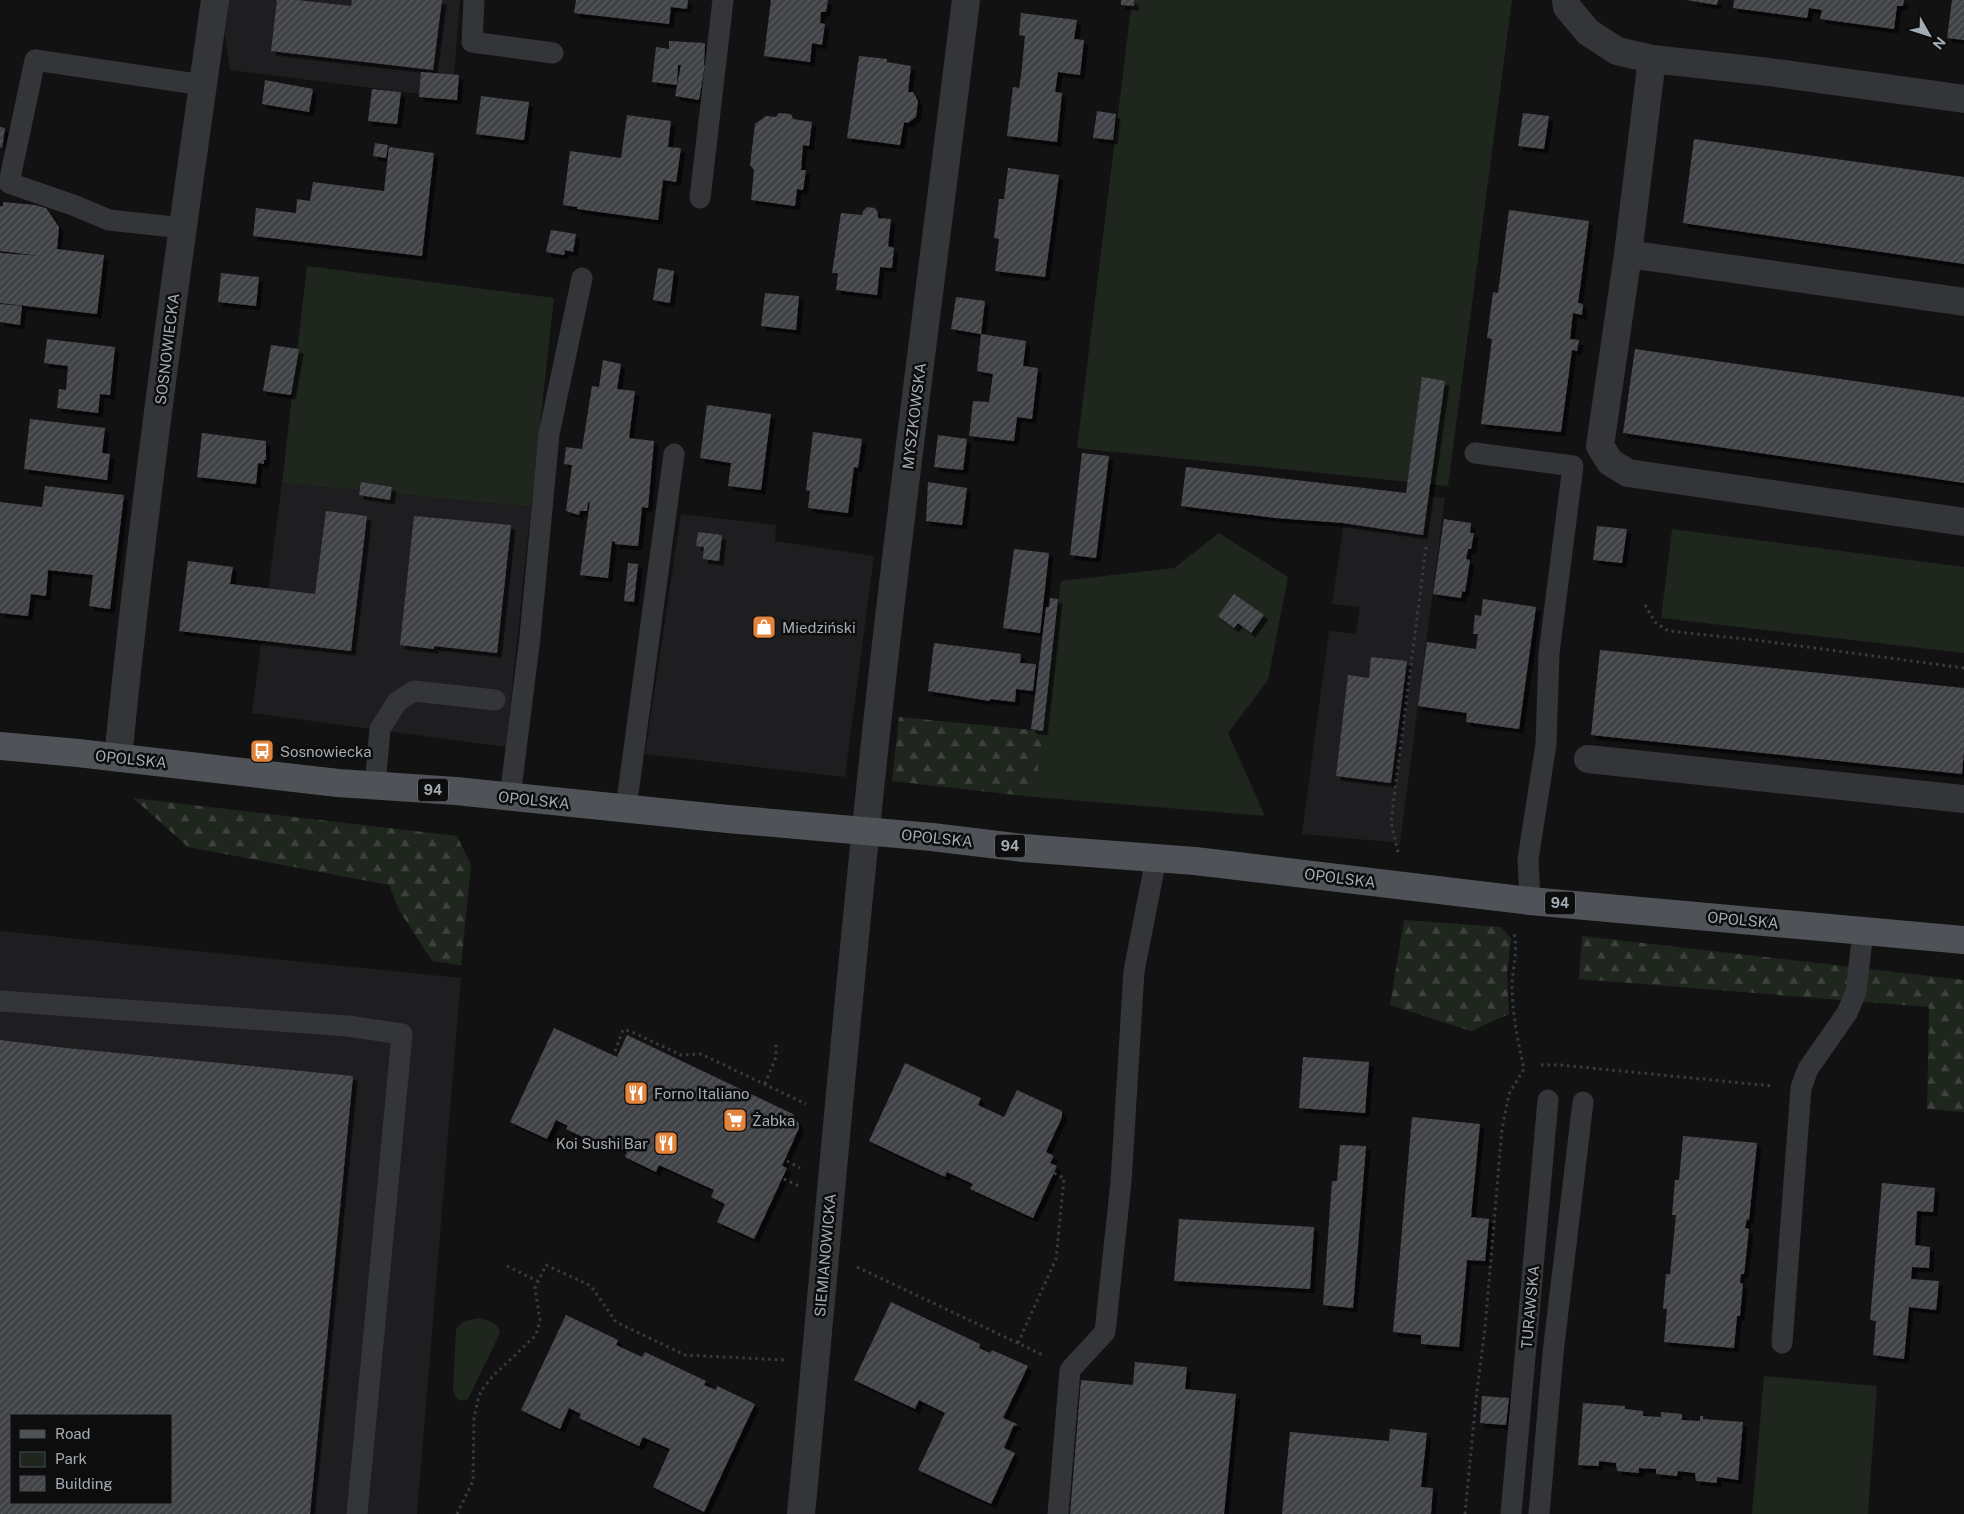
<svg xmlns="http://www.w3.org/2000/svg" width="1964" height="1514" viewBox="0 0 1964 1514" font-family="'Public Sans',sans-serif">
<defs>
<pattern id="forest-firs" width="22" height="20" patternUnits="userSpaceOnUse" patternTransform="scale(1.25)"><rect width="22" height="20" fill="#1f261e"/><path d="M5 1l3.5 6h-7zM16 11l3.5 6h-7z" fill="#3d433c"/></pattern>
<pattern id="building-hatch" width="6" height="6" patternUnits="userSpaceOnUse" patternTransform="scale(1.25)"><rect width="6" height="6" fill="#414346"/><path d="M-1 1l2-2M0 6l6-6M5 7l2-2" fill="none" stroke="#595b5e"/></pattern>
<filter id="shadow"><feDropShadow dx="4.5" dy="4.5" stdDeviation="0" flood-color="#0009"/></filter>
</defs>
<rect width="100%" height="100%" fill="#121213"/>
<path fill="#1e1e20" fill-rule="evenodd" d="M220,0H460L452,98L230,70Z
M282,483L531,507L506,747L252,713Z
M1349,486L1445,498L1400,843L1302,834L1329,631L1356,634L1360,607L1332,604Z
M681,514L776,525L775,541L874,556L845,777L645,754Z
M0,931L461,978L417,1514H0ZM11,1415H171V1503H11Z"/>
<path fill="#1f261e" d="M1132,0H1512L1448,486L1077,448Z
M307,266L554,298L531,507L282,483Z
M1672,529L1964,567V653L1661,618Z
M1219,533L1288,577L1268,680L1228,733L1265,816L1034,797L1061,581L1174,568Z
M478,1318C488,1320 498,1322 500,1333L468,1399L461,1401L456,1397L453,1391L456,1329L463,1322Z
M1764,1376L1877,1386L1868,1514H1752Z"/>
<path fill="url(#forest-firs)" d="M899,717L1043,731L1034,797L892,781Z
M133,798L457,836L471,865L461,965L432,961L399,910L389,885L188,847Z
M1404,920L1501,927L1511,938L1507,974L1509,1014L1471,1031L1390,1005Z
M1582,936L1964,980V1112L1927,1109L1929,1007L1579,979Z"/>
<path fill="url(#building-hatch)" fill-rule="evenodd" filter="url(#shadow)" d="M277,0H297L351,6L352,0H442L433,70L271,51Z
M576,0H688L687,9L671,7L669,24L574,13Z
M771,0H828L826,12H821L820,23L825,24L822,45L812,43L810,62L764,56Z
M1121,0H1134V6L1121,5Z
M1686,0H1718L1717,5Z
M1734,0H1904L1903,6H1897L1894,29L1820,19L1822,10L1809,8L1807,18L1733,8Z
M1952,0H1964V40L1947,38Z
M1021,13L1077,20L1074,39L1084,40L1080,75L1058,72L1055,92L1062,93L1057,142L1007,136L1013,87L1019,88L1021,76L1025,36L1019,35Z
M669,41L705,43L704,65H705L699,100L675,96L681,65H678L677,85L652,82L656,47L669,49Z
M859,56L887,59V62L911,66L908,92H913L918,101L916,117L908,123L904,122L900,145L847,138Z
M421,72L459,75L457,100L419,97Z
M265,80L313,89L309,112L262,104Z
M372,89L401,92L397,124L368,121Z
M481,96L529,102L524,140L476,134Z
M1097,111L1116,114L1113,140L1093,138Z
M779,113L791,114L793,119L812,122L809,146L803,145L801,170H806L803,190L797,189L795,206L751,200L754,170L750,165L755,124L766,116L776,117Z
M1523,113L1549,116L1544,149L1518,146Z
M627,115L671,121L668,147L681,148L676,182L663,180L658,220L577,209V207L563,205L570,151L621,158Z
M0,127L5,128L2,148L0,147Z
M1694,139L1964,177V264L1683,223Z
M375,143L388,145L386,158L373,156Z
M389,147L434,153L422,256L253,236L256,208L296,213L297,199L310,201L313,182L384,191Z
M1008,168L1059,175L1045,277L995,271L999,239L994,238L999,199H1004Z
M3,202L35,205L46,208L59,227L57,249L104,255L97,314L0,303V253L42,256L0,251V206H3Z
M867,207L875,208L878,213V218L891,219L888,246L894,248L892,268L880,267L877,295L836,290L838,273H832L841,213L862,215L863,211Z
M1509,210L1589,221L1578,303L1583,304L1582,315L1573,313L1570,339L1579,340L1577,351L1572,350L1561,432L1481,424L1492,339L1487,338L1493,292L1498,293Z
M551,230L576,234L573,252L565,250L564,255L546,252Z
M658,268L674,271L670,303L653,300Z
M221,273L259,277L256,306L218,302Z
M765,293L799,296L796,330L761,326Z
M956,297L985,301L981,334L951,329Z
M0,304L22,306L20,325L0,322Z
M981,334L1026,341L1023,366L1038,368L1032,419L1017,417L1014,441L969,436L973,401L989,402L993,374L977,371Z
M47,339L115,347L110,395L100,394L98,413L57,408L59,389L66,390L68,366L44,363Z
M271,345L299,349L291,395L263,391Z
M1635,349L1964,397V483L1623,433Z
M603,360L621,364L617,389L635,391L629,438L654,441L648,508L642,507L638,546L615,544V542L612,541L608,578L580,575L590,501L588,503L587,511H580L579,515L566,511L572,465L564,464L566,447L582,449L592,386L599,387Z
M1422,377L1445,381L1423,535L1343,523L1275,518L1181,506L1186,467L1406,493Z
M707,405L771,414L761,490L728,486L731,463L700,458Z
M30,419L105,428L102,453L110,454L107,480L24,469Z
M813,432L862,439L858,468L854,467L848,513L808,508L810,491L806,490Z
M202,433L266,441V460H264V464L258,463L256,484L197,477Z
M938,435L967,439L963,470L934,467Z
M1082,453L1109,456L1096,558L1070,555Z
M361,482L392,487L390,500L359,495Z
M928,482L967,488L962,525L926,521Z
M45,486L124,495L110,609L89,606L93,575L48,570L46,596L31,594L28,616L0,613V502L42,507Z
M326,511L367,516L351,651L179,631L188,561L233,567L230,584L315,594Z
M414,516L511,525L497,653L434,646V649L400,645Z
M1444,519L1471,523L1470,533H1474L1471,549H1468L1466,559L1470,560L1465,592L1462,591L1461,598L1433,594Z
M1597,526L1627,529L1622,563L1593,560Z
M698,532L722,535L719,561L703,559L704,547L696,546Z
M1014,549L1049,553L1040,633L1003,628Z
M628,563L638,564L634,602L624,601Z
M1234,594L1264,615L1251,633L1238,623L1234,628L1218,616Z
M1050,598L1058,599L1043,731L1031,729L1046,607H1049Z
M1483,599L1536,607L1519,729L1466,722L1467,713L1418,706L1427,642L1476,649L1478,634H1473L1475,615L1481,616Z
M934,643L1021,654L1020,663L1036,664L1033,691L1016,689L1015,702L990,699V701L928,691Z
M1600,650L1964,688V751L1962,774L1591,735Z
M1371,657L1407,661L1391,783L1336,776L1348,675L1369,678Z
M554,1028L617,1057L627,1035L793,1114L799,1124V1128L782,1166L787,1168L754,1239L717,1222L725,1204L711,1197L714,1190L659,1165L656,1172L625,1157L627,1152L600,1139L597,1144L566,1129L568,1126L556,1120L547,1139L510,1122Z
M0,1040L66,1048L353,1076L310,1514H0ZM11,1415H171V1503H11Z
M1303,1057L1369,1062L1365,1113L1299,1108Z
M905,1063L981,1098L978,1105L1004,1117L1017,1090L1062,1111V1117L1046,1152L1054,1156L1050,1163L1057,1166L1033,1218L970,1189L973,1184L947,1172L945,1177L869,1141Z
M1412,1117L1480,1124L1471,1217L1489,1219L1485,1261L1467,1260L1459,1347L1421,1344V1335L1393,1332Z
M1683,1136L1757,1143L1749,1220L1747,1219L1745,1228L1749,1229L1744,1274H1741L1740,1283H1743L1740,1316H1737L1734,1348L1664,1342L1667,1309H1663L1666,1274H1670L1676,1215H1672L1675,1180H1679Z
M1340,1145L1366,1146L1353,1308L1323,1305L1332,1181H1337Z
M1882,1183L1935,1188L1933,1212L1917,1211L1915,1245L1930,1247L1929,1268L1912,1267L1911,1279L1939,1281L1936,1310L1909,1307L1904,1359L1873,1355L1876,1321L1870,1320Z
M1179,1219L1314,1227L1310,1289L1174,1281Z
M891,1302L980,1344L979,1348L990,1353L992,1350L1028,1366L1003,1418L1017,1424L1016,1426L1014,1425L1004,1448L1015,1453L991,1504L918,1470L945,1413L919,1400L915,1409L854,1380Z
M566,1315L618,1340L616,1345L642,1357L645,1352L706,1381L704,1385L716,1390L717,1386L755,1404L704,1512L653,1487L670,1449L643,1437L639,1446L579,1418L581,1414L569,1408L560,1429L521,1410Z
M1135,1362L1187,1367L1185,1389L1236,1394L1224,1514H1070L1081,1380L1133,1385Z
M1482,1396L1509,1398L1506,1425L1480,1423Z
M1583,1403L1625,1406V1409L1643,1411V1416L1661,1417V1412L1682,1414V1420L1700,1421V1416H1703V1419L1743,1422L1738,1480L1717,1477V1483L1696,1481L1695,1473L1678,1471L1677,1476L1656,1474V1469L1639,1468V1473L1617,1471L1616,1463L1599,1461V1466L1578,1465Z
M1390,1429L1427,1433L1421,1487L1433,1488L1431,1514H1282L1290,1432L1389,1441Z"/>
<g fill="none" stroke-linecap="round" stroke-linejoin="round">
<path stroke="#393c3f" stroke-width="3" stroke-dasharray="2.5 4" stroke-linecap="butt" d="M1645,605L1655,622L1668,631L1755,640L1964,668
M1398,852L1391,822L1426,547
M615,1051L623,1030L630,1031L681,1055L701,1054L806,1104
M1541,1065H1560L1773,1086
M765,1084L776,1057V1044
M787,1161L800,1168
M784,1179L799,1186
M507,1266L537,1281
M857,1267L1045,1356
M1018,1343L1056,1259L1064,1178L1054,1173
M457,1514L473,1481L474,1418L478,1400L481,1391L492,1377L536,1335L540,1320L535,1288L546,1265L591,1286L616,1322L685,1355L784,1360
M1465,1514L1476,1399L1485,1328L1502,1129L1509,1094L1524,1069C1518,1042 1512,1013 1512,984C1513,966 1519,948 1513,931"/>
<path stroke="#333538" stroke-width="21" d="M474,0L472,42L553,53
M700,198L723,0
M183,228L109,220L73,205L9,183L35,60L203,85
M1475,453L1573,466L1549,653L1546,744L1528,859L1530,901
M375,786L380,729L397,702L414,691L495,700
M510,797L530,637L549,434L582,278
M626,808L674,454
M0,1001L348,1026L402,1034L357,1514
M1782,1343L1801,1088L1808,1069L1847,1013L1856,992L1863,931
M1058,1514L1070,1370L1105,1332L1121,1182L1134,971L1156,859
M1511,1514L1548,1100
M1539,1514L1553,1353L1583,1102"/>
<path stroke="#333538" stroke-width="28" d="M1566,0L1567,7L1588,32L1617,51L1652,59L1769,72L1964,99
M1652,59L1628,254L1600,446L1610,462L1628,473L1964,522
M1628,254L1964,302
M118,758C143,505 179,252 215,0
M1588,759L1964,799
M801,1514C823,1285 842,1057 866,828C894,552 932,276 966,0"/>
<path stroke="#4f5357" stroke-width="28" d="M0,746L78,753L338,783L456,791L728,819L932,837L1023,848L1195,861L1530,901L1964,940"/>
</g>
<defs>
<g id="shop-square" transform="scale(1.25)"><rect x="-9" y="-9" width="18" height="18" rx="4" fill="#e2843b" stroke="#0d0d0e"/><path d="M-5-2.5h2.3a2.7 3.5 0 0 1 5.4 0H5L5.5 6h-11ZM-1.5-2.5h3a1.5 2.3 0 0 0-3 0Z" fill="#fff"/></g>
<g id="bus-square" transform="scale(1.25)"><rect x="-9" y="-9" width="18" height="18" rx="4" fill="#e2843b" stroke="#0d0d0e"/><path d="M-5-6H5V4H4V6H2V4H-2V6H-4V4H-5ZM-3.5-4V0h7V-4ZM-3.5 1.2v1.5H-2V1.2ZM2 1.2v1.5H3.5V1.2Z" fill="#fff"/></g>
<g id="restaurant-square" transform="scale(1.25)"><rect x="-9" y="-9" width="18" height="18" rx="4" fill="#e2843b" stroke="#0d0d0e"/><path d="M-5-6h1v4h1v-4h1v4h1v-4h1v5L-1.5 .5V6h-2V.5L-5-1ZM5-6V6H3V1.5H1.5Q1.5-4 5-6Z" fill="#fff"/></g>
<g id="supermarket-square" transform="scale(1.25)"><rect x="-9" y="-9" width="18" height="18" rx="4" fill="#e2843b" stroke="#0d0d0e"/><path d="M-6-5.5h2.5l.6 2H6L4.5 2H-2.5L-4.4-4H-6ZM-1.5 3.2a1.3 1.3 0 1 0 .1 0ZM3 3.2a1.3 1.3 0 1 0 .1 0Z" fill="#fff"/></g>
</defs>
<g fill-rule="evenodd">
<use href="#shop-square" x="764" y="627"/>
<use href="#bus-square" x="262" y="751"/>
<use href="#restaurant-square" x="636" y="1093"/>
<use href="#supermarket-square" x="735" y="1120"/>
<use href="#restaurant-square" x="666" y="1143"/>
</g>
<g text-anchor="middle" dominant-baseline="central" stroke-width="5" stroke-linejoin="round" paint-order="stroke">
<g fill="#0d0d0e" stroke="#777c82" stroke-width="1">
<rect x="418" y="778.5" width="30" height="23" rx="4"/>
<rect x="995" y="834.5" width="30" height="23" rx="4"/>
<rect x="1545" y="891.5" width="30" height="23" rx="4"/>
</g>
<g font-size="14" font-weight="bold" fill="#a4acb3">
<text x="433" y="790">94</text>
<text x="1010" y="846">94</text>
<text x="1560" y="903">94</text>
</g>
<g font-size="15" fill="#a4acb3" stroke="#0d0d0e">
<text transform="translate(167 349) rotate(-83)">SOSNOWIECKA</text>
<text transform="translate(914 416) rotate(-83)">MYSZKOWSKA</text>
<text transform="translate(131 759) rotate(6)">OPOLSKA</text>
<text transform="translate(534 800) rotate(6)">OPOLSKA</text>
<text transform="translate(937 838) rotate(6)">OPOLSKA</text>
<text transform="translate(1340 878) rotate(7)">OPOLSKA</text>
<text transform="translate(1743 920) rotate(5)">OPOLSKA</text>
<text transform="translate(825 1255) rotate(-85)">SIEMIANOWICKA</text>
<text transform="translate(1530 1307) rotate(-85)">TURAWSKA</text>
</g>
<g font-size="15" fill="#a4acb3" stroke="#0d0d0e" text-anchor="start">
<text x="782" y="627">Miedziński</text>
<text x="280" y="751">Sosnowiecka</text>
<text x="654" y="1093">Forno Italiano</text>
<text x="752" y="1120">Żabka</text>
<text x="648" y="1143" text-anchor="end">Koi Sushi Bar</text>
</g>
</g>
<rect x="10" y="1414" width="162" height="90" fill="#0d0d0e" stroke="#494d50"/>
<rect x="20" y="1430" width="25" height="8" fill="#4f5357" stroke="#494d50"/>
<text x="55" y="1439" font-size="15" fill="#a4acb3">Road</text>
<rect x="20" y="1452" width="25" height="15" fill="#1f261e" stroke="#494d50"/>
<text x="55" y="1464" font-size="15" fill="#a4acb3">Park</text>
<rect x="20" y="1476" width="25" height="15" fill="url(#building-hatch)" stroke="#494d50"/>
<text x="55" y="1489" font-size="15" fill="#a4acb3">Building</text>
<g transform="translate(1929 35) rotate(129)" stroke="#0d0d0e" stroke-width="4" paint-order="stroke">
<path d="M0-4L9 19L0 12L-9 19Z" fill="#a4acb3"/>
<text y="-8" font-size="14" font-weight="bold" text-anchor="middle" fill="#a4acb3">N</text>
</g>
</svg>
